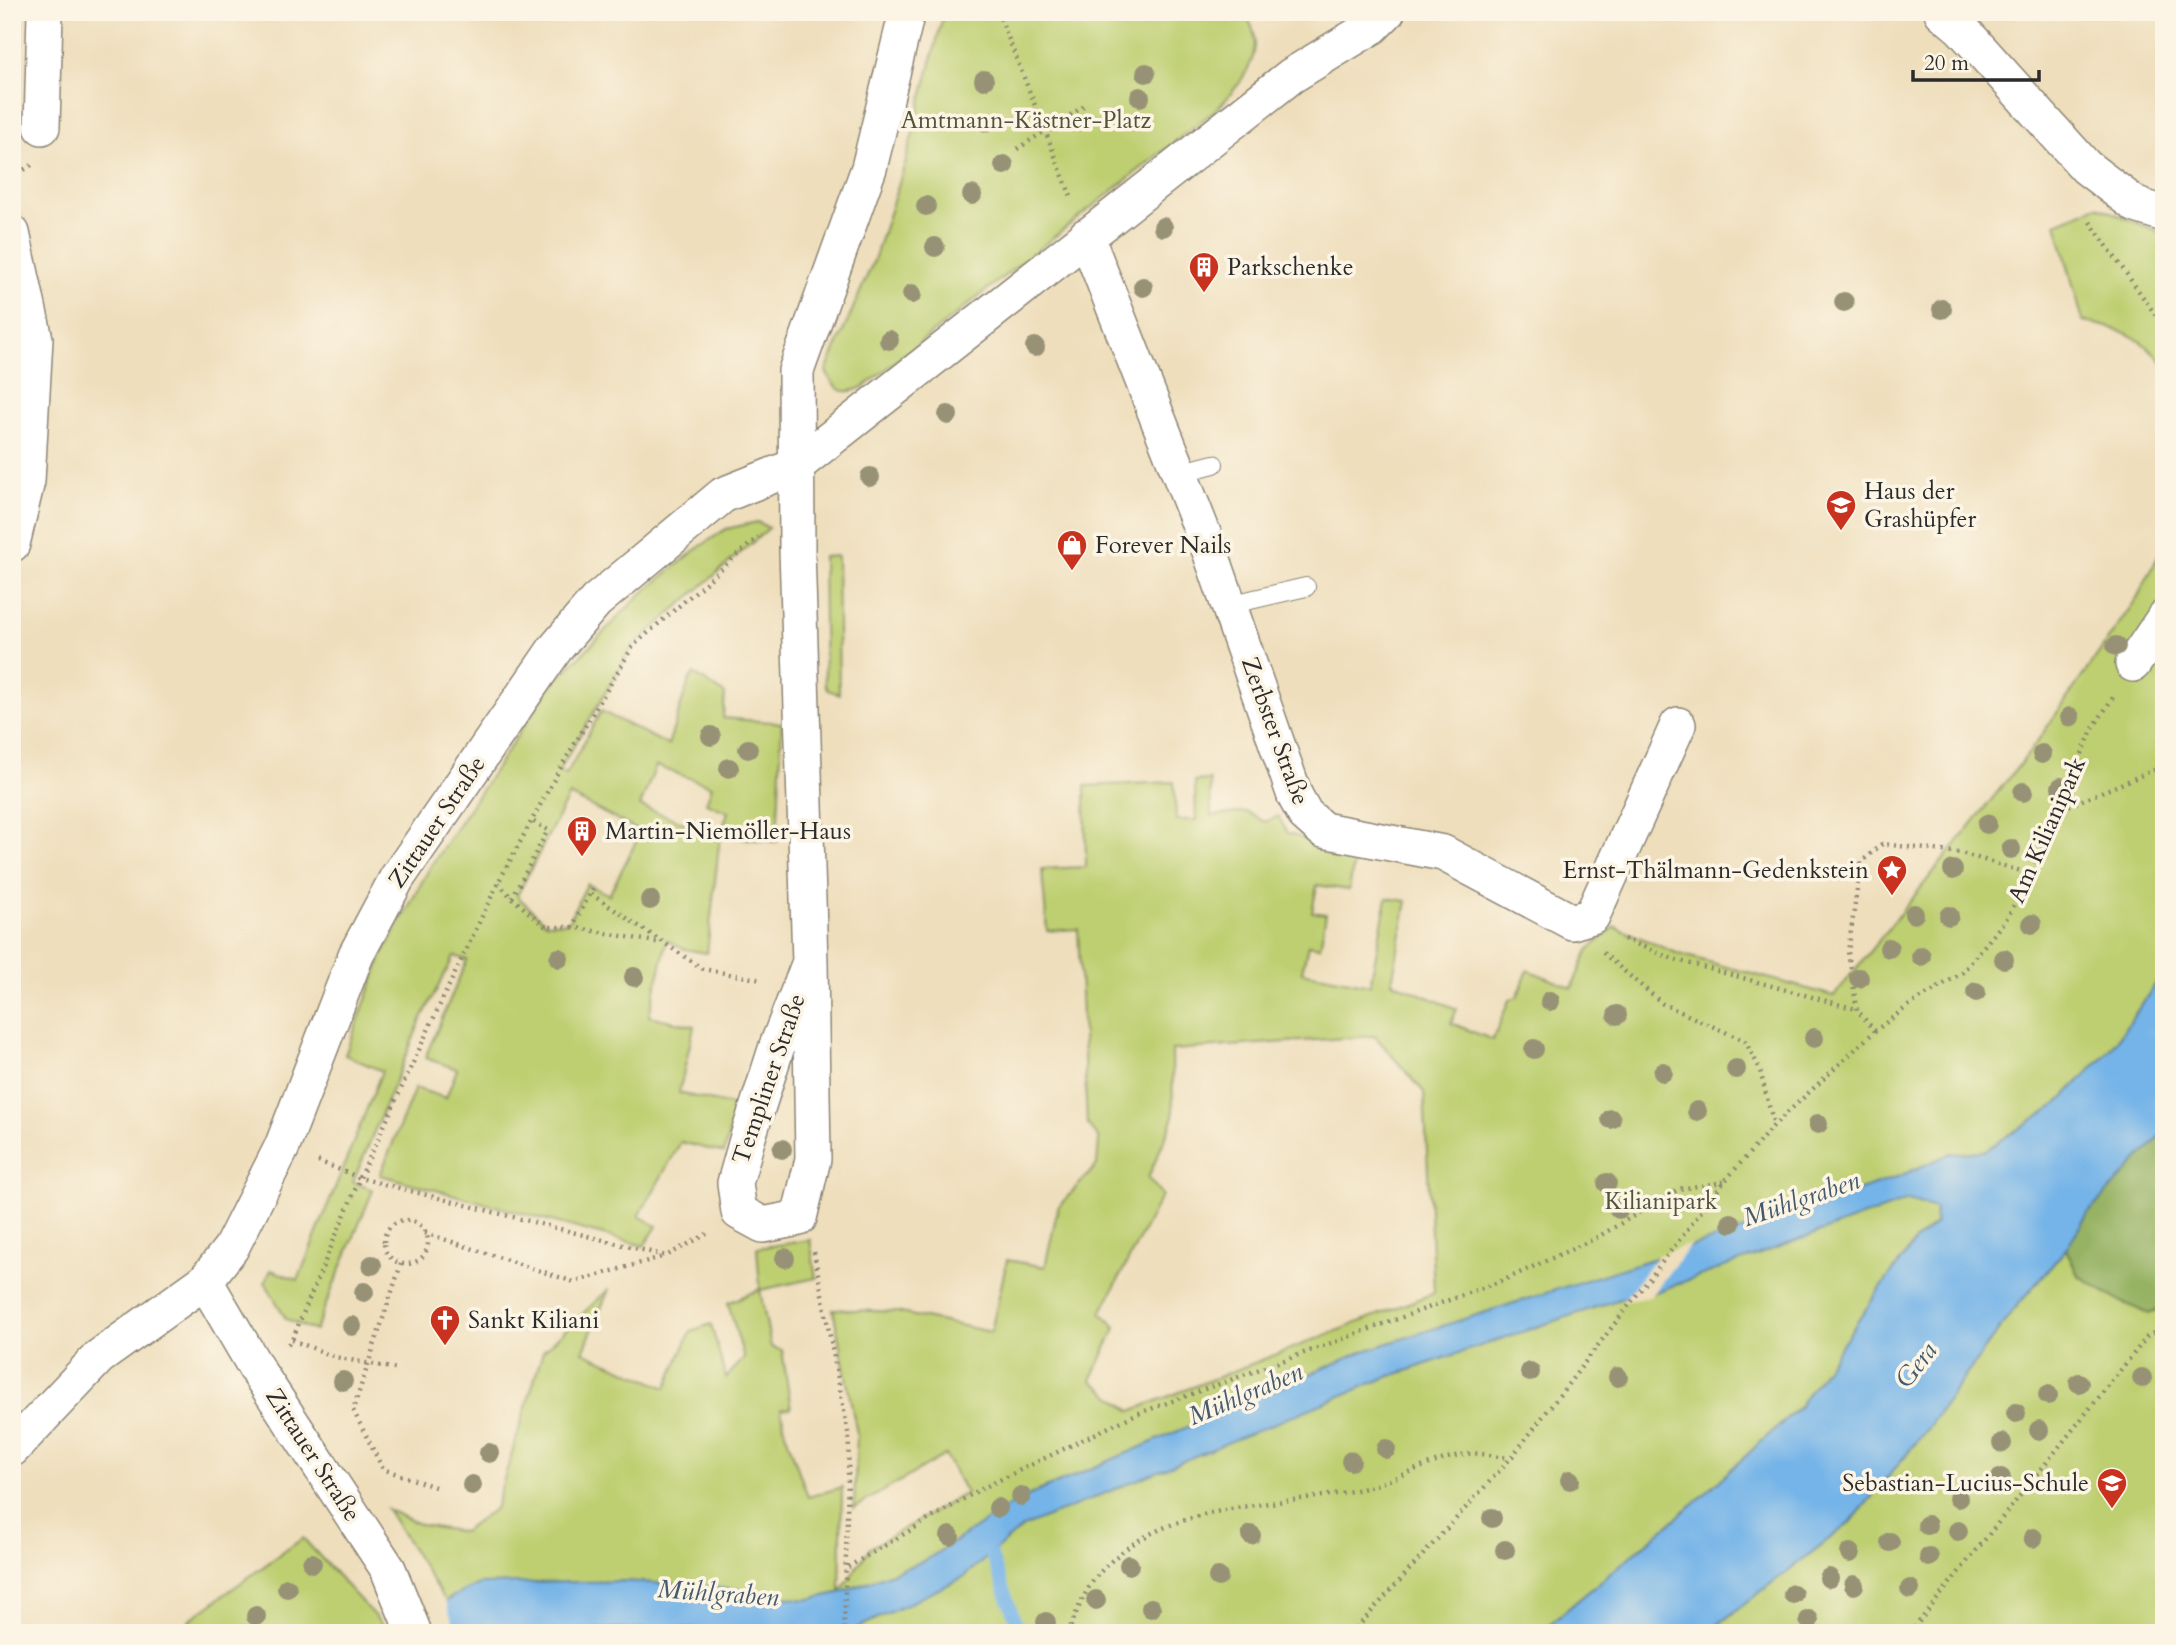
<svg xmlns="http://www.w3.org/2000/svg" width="2176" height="1645" viewBox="0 0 2176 1645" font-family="Cardo,serif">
<rect width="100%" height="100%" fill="#fcf5e5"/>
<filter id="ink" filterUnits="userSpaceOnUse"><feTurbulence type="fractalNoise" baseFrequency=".0143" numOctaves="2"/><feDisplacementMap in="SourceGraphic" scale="14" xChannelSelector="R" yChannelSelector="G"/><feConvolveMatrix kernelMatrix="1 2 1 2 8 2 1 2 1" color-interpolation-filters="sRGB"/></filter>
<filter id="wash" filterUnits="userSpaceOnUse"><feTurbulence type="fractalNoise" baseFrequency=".00686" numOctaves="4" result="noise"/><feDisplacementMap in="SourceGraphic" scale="28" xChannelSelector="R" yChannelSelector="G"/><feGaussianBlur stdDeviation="1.57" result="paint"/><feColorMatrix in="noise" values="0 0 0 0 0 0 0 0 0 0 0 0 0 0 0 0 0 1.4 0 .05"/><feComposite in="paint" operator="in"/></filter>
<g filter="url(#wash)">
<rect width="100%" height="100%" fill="#eedebc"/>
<path fill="#becf71" stroke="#747d4e" stroke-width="2" fill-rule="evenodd" d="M944,12H1244C1270,48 1245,78 1220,106L865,386C844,396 835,392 826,371L874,260L905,164Z
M2097,206L2164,234V363C2137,333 2121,330 2083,321L2056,223Z
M757,522L769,528L633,646L559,771L566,775L601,711L668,745L690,678L694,674L725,694L723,718L782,723L777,842L720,836L707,953L684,949L667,940L649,1016L694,1026L679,1093L735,1106L724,1153L681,1142L639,1216L657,1226L644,1246L380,1175L415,1088L446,1098L457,1069L425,1058L467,960L454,956L420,1022L353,1182L373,1190L315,1331L286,1319L265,1282L271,1270L298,1280L382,1071L345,1055L384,952L429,869L549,688L639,596L698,548L726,529ZM656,766L712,786L706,803L728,812L720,836L640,806ZM569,795L641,832L609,895L587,884L568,922L546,923L517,896Z
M2164,545V972L2111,1049L2057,1104L1984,1151L1949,1154L1936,1208V1223L1917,1239L1877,1293L1799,1407L1699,1499L1539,1633H839V1593L805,1600L734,1589L479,1584L445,1601L387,1509L421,1525L463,1532L495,1509L543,1351L609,1289L583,1352L666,1388L691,1331L711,1324L726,1378L744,1358L728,1303L760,1289L757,1248L810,1240L816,1278L760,1290L771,1347L782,1350L791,1408L781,1409L785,1432L808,1497L842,1487L840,1592L870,1548L966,1493L945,1455L854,1508L857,1434L833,1309L896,1312L991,1332L1007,1260L1045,1267L1058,1207L1097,1165L1099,1139L1087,1123L1078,929L1047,931L1042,869L1086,867L1085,786L1174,782L1176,820H1196L1195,781L1210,780L1211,816L1247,812L1265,822L1278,816L1287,833L1355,856L1349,890L1317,885L1312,912L1326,914L1320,947L1308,945L1302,972L1370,985L1387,898L1407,901L1392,982L1457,1009L1451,1023L1493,1040L1509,1000L1517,997L1528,970L1572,988L1588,950L1615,927L1679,954L1834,996L2029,753L2137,598ZM1375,1036L1424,1092L1434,1293L1131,1411L1091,1380L1116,1327L1101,1313L1162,1195L1148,1178L1173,1119L1172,1050Z
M837,556L839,694L828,690L825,685L823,557Z
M2066,1249L2078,1275L2149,1313L2164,1308V1633H1707L1851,1522L1927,1429L2011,1313Z
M303,1538L390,1633H198L189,1620Z
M689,1628L725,1633H550L585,1629Z"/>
<path fill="#96b263" stroke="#606e47" stroke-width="2" d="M2164,1132V1308L2149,1314L2117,1300L2078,1275L2066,1249L2088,1213Z"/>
<path fill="#74b4e8" stroke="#50708a" stroke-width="2" d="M2164,972V1132L2088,1213L2066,1249L2011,1313L1927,1429L1851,1522L1707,1633H1539L1699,1499L1799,1407L1877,1293L1917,1239L1936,1223L1935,1208L1908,1200L1653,1293L1623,1298L1382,1379L1023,1527L962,1578L847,1633H725L689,1628L409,1633L453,1596L479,1584L626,1581L734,1589L805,1600L839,1593L926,1560L1018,1500L1364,1351L1799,1212L1902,1175L1949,1154L1984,1151L2057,1104L2111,1049Z"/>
<path fill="#eedebc" d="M1691,1244L1650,1297L1622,1302L1658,1255Z
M444,1598L457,1633H405L406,1630Z"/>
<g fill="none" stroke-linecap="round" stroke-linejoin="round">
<path stroke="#74b4e8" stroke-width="12" d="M985,1538L1020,1633"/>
</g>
</g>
<g filter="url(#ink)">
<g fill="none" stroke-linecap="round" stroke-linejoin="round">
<g stroke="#8c8474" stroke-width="20">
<path id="service" d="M1179,473L1214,464
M1229,605L1306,587"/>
</g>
<g stroke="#8c8474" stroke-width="38">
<path id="minor" d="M1942,12L1961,28L2086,167L2136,205L2164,214
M42,127L45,12
M12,233L35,339L27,481L12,544
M1086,236L1210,551L1295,796L1305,814L1323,830L1443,853L1572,922L1592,916L1678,725
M2133,664L2164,618
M810,962L813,1159L799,1218L763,1225L739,1212L735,1183L747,1140L777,1046L810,962L797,550L796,371L869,168L907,12
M205,1281L257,1370L388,1569L414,1633
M12,1449L99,1357L205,1281L231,1248L282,1147L356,955L397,878L555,649L596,601L723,495L796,466L1291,76L1373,26L1387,12"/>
</g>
<path stroke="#8c8474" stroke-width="4.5" stroke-dasharray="2 5" stroke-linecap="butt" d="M998,12L1072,199
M1017,149L1086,105
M12,177L32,165
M2090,222L2164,327
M2056,811L2164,766
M498,883L512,898L548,830L532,821
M591,894L703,969L762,980
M512,898L546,927H572L594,887
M572,927L661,943
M1624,939L1673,959L1856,1009
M1603,953L1663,1004L1745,1041L1759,1067L1774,1125
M1875,1031L1857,1010L1848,952L1861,862L1882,844L1961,853L2031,874
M318,1161L360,1178L666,1256L707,1234
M384 1242a22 22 0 1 1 44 0a22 22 0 1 1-44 0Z
M425,1233L574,1282L665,1256
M814,1252L849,1437L844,1633
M401,1264L353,1410L383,1469L435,1487
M292,1340L335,1357L397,1369
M288,1344L292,1340L360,1178L436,1013L498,883L558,772L633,646L758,537
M848,1567L979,1490L1134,1415L1504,1280L1596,1238L1679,1189L1724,1182
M1068,1633C1076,1614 1084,1591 1097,1576C1161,1499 1272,1509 1361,1489C1394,1481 1437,1457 1467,1454C1481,1452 1497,1457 1510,1458
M1352,1633L1511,1458L1724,1182L1774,1125L1875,1031L1908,1006L1962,973L2007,918L2031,874L2092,730L2113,697
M1910,1633L2147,1337L2164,1327"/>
<use href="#service" stroke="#fff" stroke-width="18"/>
<use href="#minor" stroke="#fff" stroke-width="35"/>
</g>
<g fill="#979276">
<circle cx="1146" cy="73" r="10"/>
<circle cx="984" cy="80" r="10"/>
<circle cx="1140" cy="97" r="10"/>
<circle cx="986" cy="122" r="10"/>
<circle cx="1004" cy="165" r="10"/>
<circle cx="972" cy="195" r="10"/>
<circle cx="926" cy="206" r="10"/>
<circle cx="1163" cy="227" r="10"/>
<circle cx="935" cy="247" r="10"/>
<circle cx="1143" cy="287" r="10"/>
<circle cx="912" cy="294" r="10"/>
<circle cx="1844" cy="302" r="10"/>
<circle cx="1942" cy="309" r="10"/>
<circle cx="889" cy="340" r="10"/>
<circle cx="1035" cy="347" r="10"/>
<circle cx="948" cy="415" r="10"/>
<circle cx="870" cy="477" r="10"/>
<circle cx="2116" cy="646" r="10"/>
<circle cx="2070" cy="717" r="10"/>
<circle cx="711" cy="736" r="10"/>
<circle cx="748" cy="749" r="10"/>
<circle cx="2042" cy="754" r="10"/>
<circle cx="729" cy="768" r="10"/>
<circle cx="2061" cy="787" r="10"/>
<circle cx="2023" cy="792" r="10"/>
<circle cx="1987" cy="824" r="10"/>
<circle cx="2011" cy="849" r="10"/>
<circle cx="1953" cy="870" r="10"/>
<circle cx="650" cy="900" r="10"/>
<circle cx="1914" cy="914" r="10"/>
<circle cx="1949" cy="916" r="10"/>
<circle cx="2032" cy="924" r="10"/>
<circle cx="1889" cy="948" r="10"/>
<circle cx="1921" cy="956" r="10"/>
<circle cx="559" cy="958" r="10"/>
<circle cx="2004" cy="959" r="10"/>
<circle cx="634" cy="977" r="10"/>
<circle cx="1859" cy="978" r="10"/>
<circle cx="1976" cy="992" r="10"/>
<circle cx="1550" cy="1001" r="10"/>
<circle cx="1617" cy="1015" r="10"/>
<circle cx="1814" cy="1038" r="10"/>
<circle cx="1534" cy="1049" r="10"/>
<circle cx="1736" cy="1069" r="10"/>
<circle cx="1663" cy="1072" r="10"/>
<circle cx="1697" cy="1111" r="10"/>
<circle cx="1611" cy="1119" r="10"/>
<circle cx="1818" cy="1124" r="10"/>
<circle cx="782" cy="1149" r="10"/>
<circle cx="1607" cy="1183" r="10"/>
<circle cx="1619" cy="1209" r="10"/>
<circle cx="1731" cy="1223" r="10"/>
<circle cx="785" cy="1258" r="10"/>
<circle cx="372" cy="1265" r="10"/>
<circle cx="364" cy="1292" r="10"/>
<circle cx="352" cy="1326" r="10"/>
<circle cx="1530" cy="1372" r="10"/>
<circle cx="1618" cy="1377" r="10"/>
<circle cx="2142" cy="1378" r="10"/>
<circle cx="343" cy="1381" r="10"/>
<circle cx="2079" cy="1383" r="10"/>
<circle cx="2048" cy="1395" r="10"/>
<circle cx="2016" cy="1413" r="10"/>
<circle cx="2039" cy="1430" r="10"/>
<circle cx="2002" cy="1443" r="10"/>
<circle cx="1386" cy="1449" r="10"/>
<circle cx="489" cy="1453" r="10"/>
<circle cx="1351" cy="1461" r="10"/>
<circle cx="2001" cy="1478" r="10"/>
<circle cx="1570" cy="1480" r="10"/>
<circle cx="472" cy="1485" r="10"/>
<circle cx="1021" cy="1496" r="10"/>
<circle cx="1958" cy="1498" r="10"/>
<circle cx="998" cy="1508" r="10"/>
<circle cx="1492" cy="1518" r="10"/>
<circle cx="1927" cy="1525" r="10"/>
<circle cx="1958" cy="1531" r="10"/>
<circle cx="1251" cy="1535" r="10"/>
<circle cx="950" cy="1536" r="10"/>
<circle cx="2033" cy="1538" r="10"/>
<circle cx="1890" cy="1542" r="10"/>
<circle cx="1505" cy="1550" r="10"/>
<circle cx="1850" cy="1553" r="10"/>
<circle cx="1929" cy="1557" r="10"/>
<circle cx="312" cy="1563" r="10"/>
<circle cx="1129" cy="1565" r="10"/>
<circle cx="1218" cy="1577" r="10"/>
<circle cx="1829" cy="1578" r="10"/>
<circle cx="1854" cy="1585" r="10"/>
<circle cx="287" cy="1588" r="10"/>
<circle cx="1910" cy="1589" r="10"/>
<circle cx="1793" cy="1594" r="10"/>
<circle cx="1096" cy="1600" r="10"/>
<circle cx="1151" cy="1608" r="10"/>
<circle cx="256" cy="1616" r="10"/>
<circle cx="1809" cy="1620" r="10"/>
<circle cx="1046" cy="1622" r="10"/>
</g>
</g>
<defs>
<g id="building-pin" transform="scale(1.575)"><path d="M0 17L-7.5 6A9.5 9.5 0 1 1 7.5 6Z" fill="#c8321e" stroke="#fcf5e5"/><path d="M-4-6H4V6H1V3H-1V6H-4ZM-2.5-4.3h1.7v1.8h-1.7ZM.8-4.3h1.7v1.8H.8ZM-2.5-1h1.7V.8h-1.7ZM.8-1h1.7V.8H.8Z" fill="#fff"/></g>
<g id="school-pin" transform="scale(1.575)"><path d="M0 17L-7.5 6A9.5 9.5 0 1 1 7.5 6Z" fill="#c8321e" stroke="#fcf5e5"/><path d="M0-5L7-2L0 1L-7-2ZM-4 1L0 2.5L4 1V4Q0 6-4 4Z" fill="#fff"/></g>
<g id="shop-pin" transform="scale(1.575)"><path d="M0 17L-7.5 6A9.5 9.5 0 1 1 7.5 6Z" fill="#c8321e" stroke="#fcf5e5"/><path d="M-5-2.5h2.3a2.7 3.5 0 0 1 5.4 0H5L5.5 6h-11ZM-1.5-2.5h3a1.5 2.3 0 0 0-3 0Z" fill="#fff"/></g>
<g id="sight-pin" transform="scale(1.575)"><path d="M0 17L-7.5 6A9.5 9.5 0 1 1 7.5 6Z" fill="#c8321e" stroke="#fcf5e5"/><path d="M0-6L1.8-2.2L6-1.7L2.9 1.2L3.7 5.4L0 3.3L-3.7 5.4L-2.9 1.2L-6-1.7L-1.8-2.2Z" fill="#fff"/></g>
<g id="church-pin" transform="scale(1.575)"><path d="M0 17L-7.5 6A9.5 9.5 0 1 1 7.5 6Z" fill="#c8321e" stroke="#fcf5e5"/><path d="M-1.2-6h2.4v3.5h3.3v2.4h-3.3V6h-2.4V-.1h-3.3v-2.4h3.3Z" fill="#fff"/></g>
</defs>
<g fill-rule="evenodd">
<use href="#building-pin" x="1204" y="267"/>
<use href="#school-pin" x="1841" y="505"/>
<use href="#shop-pin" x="1072" y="545"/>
<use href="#building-pin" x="582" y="831"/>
<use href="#sight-pin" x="1892" y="870"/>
<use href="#church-pin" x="445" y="1320"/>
<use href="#school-pin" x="2112" y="1483"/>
</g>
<g text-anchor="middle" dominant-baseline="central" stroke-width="7" stroke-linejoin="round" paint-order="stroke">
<g font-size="24" fill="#50543c" stroke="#fcf5e5">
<text x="1026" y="120">Amtmann-Kästner-Platz</text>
<text x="1661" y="1201">Kilianipark</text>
</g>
<g font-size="24" fill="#2b2b2b" stroke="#fcf5e5" text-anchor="start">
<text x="1227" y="267">Parkschenke</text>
<text x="1864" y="491">Haus der<tspan x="1864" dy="28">Grashüpfer</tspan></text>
<text x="1095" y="545">Forever Nails</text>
<text x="605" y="831">Martin-Niemöller-Haus</text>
<text x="1869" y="870" text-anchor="end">Ernst-Thälmann-Gedenkstein</text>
<text x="468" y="1320">Sankt Kiliani</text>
<text x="2089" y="1483" text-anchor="end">Sebastian-Lucius-Schule</text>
</g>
<g font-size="24" fill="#2b2b2b" stroke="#fcf5e5">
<text transform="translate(1275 731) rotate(70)">Zerbster Straße</text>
<text transform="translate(437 822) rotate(-56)">Zittauer Straße</text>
<text transform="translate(2047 830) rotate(-66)">Am Kilianipark</text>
<text transform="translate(769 1079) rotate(-71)">Templiner Straße</text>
<text transform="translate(313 1455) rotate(57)">Zittauer Straße</text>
</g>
<g font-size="26" font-style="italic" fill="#455b6d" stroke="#fcf5e5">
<text transform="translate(1801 1199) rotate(-19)">Mühlgraben</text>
<text transform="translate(1916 1365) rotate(-52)">Gera</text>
<text transform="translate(1245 1394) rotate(-23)">Mühlgraben</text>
<text transform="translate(718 1593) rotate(4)">Mühlgraben</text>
</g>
</g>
<rect width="2176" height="1645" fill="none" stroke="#fcf5e5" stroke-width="42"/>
<path d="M1913 70v10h126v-10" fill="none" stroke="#2b2b2b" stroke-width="3.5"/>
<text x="1924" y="70" font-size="21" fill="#2b2b2b" stroke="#fcf5e5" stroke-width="5" paint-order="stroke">20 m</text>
</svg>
